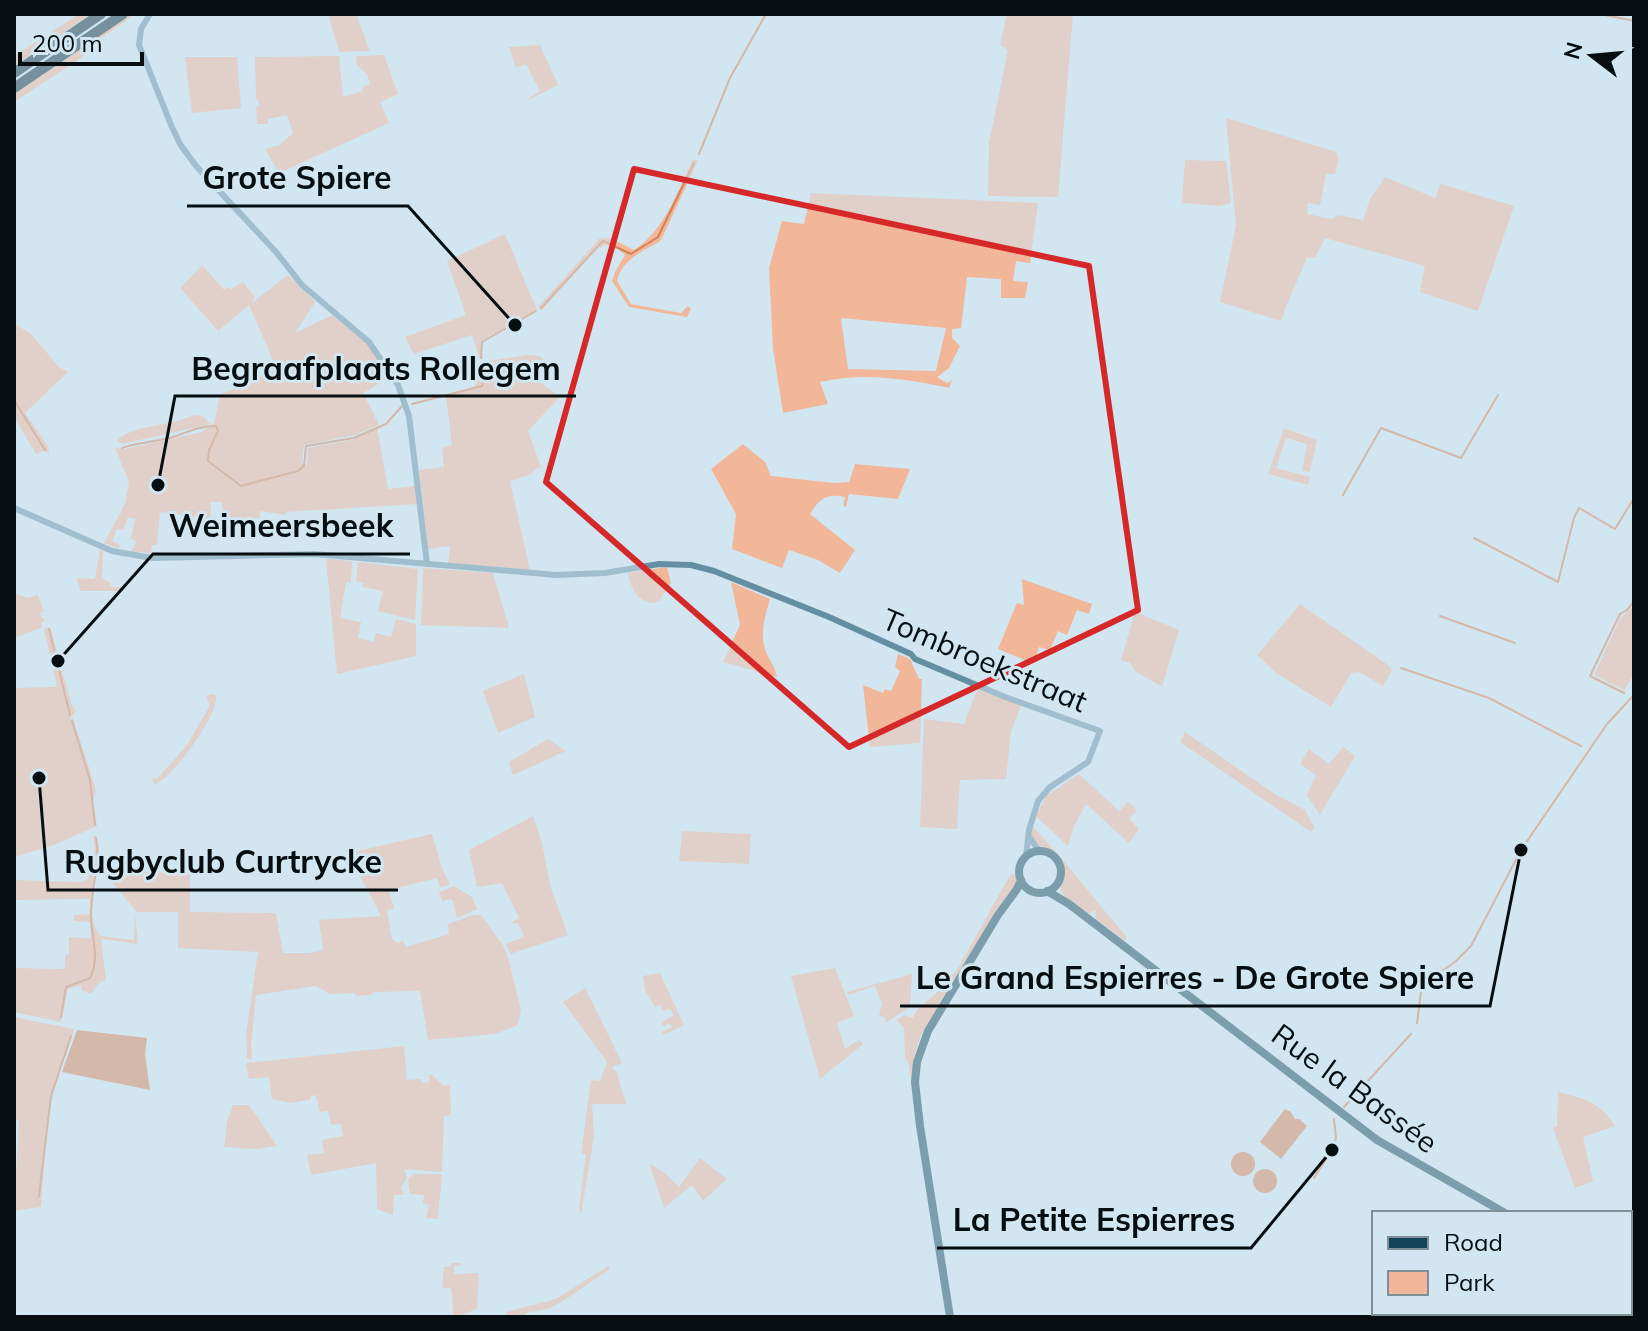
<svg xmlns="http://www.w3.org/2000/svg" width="1648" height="1331" viewBox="0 0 1648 1331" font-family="Mulish,sans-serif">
<rect width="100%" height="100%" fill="#d1e6f1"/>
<path fill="#f2b799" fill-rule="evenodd" d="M79,14H91L14,66V56Z
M129,14H135L81,53L84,56L14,102V92Z
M328,14H356L370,51L339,52Z
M1007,14H1073L1058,197L988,196L989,143L1008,50L1000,45Z
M540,45L558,85L528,100L524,98L528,99L540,91L526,64L516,68L509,47Z
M384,55L398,94L380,102L389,123L279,173L265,149L279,145L293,133L287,115L268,119V124H257L256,107L260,105L256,98L255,57L339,56L343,97L363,91V87L370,84L367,74L356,64L357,56Z
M185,57H237L241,108L192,113Z
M1226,118L1336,152L1339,159L1335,174H1326L1320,205L1308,203L1307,214L1332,219L1338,215L1363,220L1370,199L1385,177L1435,198L1441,184L1514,206L1478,311L1420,292L1425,266L1325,238L1315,258L1307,257C1299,279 1288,298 1281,321L1220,302L1236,225Z
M693,159L698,161L662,238L659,242C642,251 621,261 617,281L631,304L681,313L688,306L691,309L687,317L629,307L612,281L615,272L625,255C617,247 607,241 597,249L541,311L538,307L600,238L612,239L634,250C665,230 677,192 693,159Z
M1185,160L1226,161L1231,203L1219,206L1182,203Z
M811,193L1038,203L1030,263L1016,261L1013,281L1028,282L1025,298H1001V279L967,277L961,328L952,329V338L960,346L949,368L937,377L947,383L952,380L949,388C906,379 864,372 820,382L828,404L783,413L773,349L769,268L782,221L804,224ZM841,318L946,328L936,371L848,369Z
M505,234L537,310L481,341L483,358L480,359L472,335L414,354L405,337L466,315L447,261Z
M202,265L224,290L228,287L231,289L243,282L255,297L252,303L288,275L315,302L295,333L332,315L365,341L390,377L363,393L379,425L355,435L304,445L302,464L307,465L308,448L352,440L377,428L388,489L415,486L417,504L286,512V515L260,511V518L225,521L222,502H211L210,529H206L205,518L160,512L157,545H152L151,553L130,551L135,546L136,541L131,538L135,519L128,517L123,530L117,529L112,541L120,545L119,549L104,543L125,504L129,482L115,448L125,449L202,432L214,423L220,395L277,369L249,305L218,331L180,288Z
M14,323L32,335L59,367L68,372L25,413L48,446L49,453L43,451L36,454L14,417Z
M528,355L540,356L545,361L534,370L533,377L560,397L528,431L541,467L534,470L531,474L510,481L530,570L448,563L450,546L428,549L419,470L444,467L442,448L452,445L446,395L474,387L480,376L484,374L482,362Z
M194,415L203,416L211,424L122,444L117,441C132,424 171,427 194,415Z
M1284,428L1317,440L1310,472L1302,471L1307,444L1286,438L1276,468L1310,477L1308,485L1268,474Z
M743,444L765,462L771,476L834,483L849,482L855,464L910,469L898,499L849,494L846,507L843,506L845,497C827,493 819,499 810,514L855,550L840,573L818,560L789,550L782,568L732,549L736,514L711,469Z
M100,549L103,552L102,578L110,583L111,587H123V591H81L76,578L95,579Z
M326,559L352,561L351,583L346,582L340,618L361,622L358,638L374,642L376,633L391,637L396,619L416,624V656L337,674Z
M358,562L418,569L415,620L378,611L383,591L363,587V583L356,581Z
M667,567L671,583L659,601L653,603C636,601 631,588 628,573Z
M423,568L493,573L509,628L421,625Z
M1022,579L1092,604L1089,614L1077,610L1067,635L1058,631L1050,650L1039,647L1034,664L998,649L1017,603L1024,605Z
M731,582L770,599C765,617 759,633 766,652C770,661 775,667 777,677L723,662L740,625Z
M14,593L27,598L38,595L44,611L39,614L45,621L41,623L43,627L14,638V646Z
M1300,604L1388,665L1392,670L1383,686L1359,672L1351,673L1331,707L1276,673L1257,655Z
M1634,605V674L1624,690L1594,675L1620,619Z
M1135,612L1179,630L1162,687L1135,671L1130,663L1121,660Z
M50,627L72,706L76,711L69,720L73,718L96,790L93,800L97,826L54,845L14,857V688L57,687L44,629Z
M898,654L910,659L919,679H922L920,743L870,747L863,685L883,693L885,689L891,691L900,671L895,667Z
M524,674L535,717L498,733L483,691Z
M978,688L1021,705L1011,732L1006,779L960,780L957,829L920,827L924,719L964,724Z
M211,694L216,695C220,713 173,778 155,784L151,778L157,779L187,745L210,705L206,697Z
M1185,732L1275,794L1305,810L1314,827L1311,832L1180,742Z
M548,739L566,751L513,775L509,762Z
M1343,747L1355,756L1320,815L1307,795L1316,775L1300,764L1309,749L1329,764Z
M1079,774L1119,811L1128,802L1137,810L1129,819L1139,829L1129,843L1086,804L1074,826L1068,846L1036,816L1046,796Z
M533,816L542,843L551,888L568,935L510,954L506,944L524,937L518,923L513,924L512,922L519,918L502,883L477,887L469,850Z
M1033,827C1067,862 1095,901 1127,937L1125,941L1095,918L1096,910L1089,913C1081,908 1067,902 1063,894C1054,881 1073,866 1053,853C1047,849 1041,849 1035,845L1031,834Z
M682,831L751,834L749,864L679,861Z
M432,834L442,868L450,884L441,888L437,878L389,890L394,908L387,911L392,939L397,943L403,941L406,947L449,934L448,924L473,915H481L503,945L508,957L521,1010L518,1025L495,1034L428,1040L420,991L374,992L371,995L356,996L355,993L330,994L316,986L256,995L251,1045L252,1059H247L246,1034L258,952L178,948V912H137L101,869L190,874V912L276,913L283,953H310L323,950L319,920L381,916L348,853Z
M96,835L99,849V871L95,874C94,893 86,921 101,936L134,940L135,914L138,944L101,939L106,979L98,984L91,994L81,990V985L68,989L61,1022L14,1012V968L65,969V956L69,954V937L91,938L90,922L74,921V915L90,914V899L14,900V880L81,882L88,879L95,849L93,836Z
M1014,874L1017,882L921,1035L915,1053L911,1080L908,1061L905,1060L904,1028L897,1020L904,1015L913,1018L917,1010L943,987L958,968L1010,875Z
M454,886L472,897L477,909L457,918L452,899L442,901L439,892Z
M835,968L854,1016L837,1023L845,1049L859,1040L863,1044L820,1079L791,976Z
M660,973L684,1025L663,1035L662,1032L672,1027L670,1024L663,1026L662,1022L674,1015L670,1009L663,1011L660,1005L655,1007L645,990L643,976Z
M912,974L910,1007L886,1023L884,1017L879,1016L882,1003L875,986L848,995L847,992Z
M585,988L622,1063L612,1067L617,1073L626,1104H592L594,1136L581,1215L579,1208L586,1154H581L591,1080L600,1081L607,1062L563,1002Z
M14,1017L74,1029L52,1097L47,1124L41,1207L14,1211L19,1120L14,1119Z
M404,1046L407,1080L421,1079V1083L429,1082V1075H432L444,1086L450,1085L451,1115L444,1116L442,1172L404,1169L407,1178L401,1187L404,1195H394L393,1215L377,1209L376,1163L311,1175L307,1155L324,1153L322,1140L343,1136L341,1124L331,1125L328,1111L320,1112L316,1095L311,1096V1099L292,1103L272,1099L269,1077L249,1079L246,1065L247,1063Z
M1558,1092C1583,1098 1601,1102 1615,1126L1583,1137L1593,1181L1575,1188L1553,1128L1557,1126Z
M233,1105H249L277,1146L255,1149L224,1147L227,1122Z
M700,1158L727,1179L703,1201L692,1185L664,1208L649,1163L665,1173L679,1187Z
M413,1174H442L438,1219L426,1218L429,1205L423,1204L424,1195L410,1194L408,1179Z
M451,1263H461V1265L454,1266V1274L478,1273L479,1278L477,1309L456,1317H453L452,1291L450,1288H442L444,1267H450Z
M608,1266L610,1269L563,1301L548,1309L526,1313V1317H506V1312L556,1299Z"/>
<path fill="#d78154" d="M77,1030L147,1038L145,1054L150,1090L62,1072Z
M1285,1109L1291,1112L1295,1119H1299L1307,1126L1281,1159L1260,1142Z
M1231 1164a12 12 0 1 1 24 0a12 12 0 1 1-24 0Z
M1253 1181a12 12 0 1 1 24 0a12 12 0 1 1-24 0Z"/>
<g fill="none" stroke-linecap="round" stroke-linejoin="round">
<path stroke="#d78154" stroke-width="2" d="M1600,14L1634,21
M699,154L730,78L766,14
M541,308L603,241L631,254L658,237L694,163
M481,358L482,342L536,311
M14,400L45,450
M412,404L482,386L484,379L481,362
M122,448C139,442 156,442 173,437C188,432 200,426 216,426L218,431L209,450L208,461L241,486L298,471L304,466L306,446L354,438L386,424L402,406
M1343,495L1381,428L1461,458L1498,395
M1474,538L1558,582L1574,518L1579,508L1615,529L1634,498
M1440,616L1515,643
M49,629L70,715
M1401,668L1489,698L1581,746
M1624,693L1590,676L1620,614L1627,610L1634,601
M72,721L90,780L95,825
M61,1017L66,987L90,978C100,958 92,940 91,918C90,894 101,860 96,838
M1417,1023L1421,992L1435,976L1455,962L1471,946L1521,850L1607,724L1634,695
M1344,1107L1411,1034
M1314,1178L1332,1150L1336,1138L1334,1119
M39,1196L51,1096L71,1036"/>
<path stroke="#648fa2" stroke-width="6" d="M150,14L141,29L139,45L171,125L180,144L196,166L276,252L302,285L369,342L398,385L409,416L427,564
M14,508L112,551L152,558L314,554L556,575L605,573L659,564L691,565L714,571L829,617L911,654L915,659L1005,697L1100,731L1088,762L1050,787L1038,801L1029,830L1026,856
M1030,838L1039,851"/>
<path stroke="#134559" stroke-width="8" d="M1019 872a21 21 0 1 1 42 0a21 21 0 1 1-42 0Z
M1047,891L1069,904L1377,1140L1505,1213
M950,1317L920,1126L915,1082L917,1062L928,1031L998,915L1017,889L1021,880"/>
<path stroke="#052b3a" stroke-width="10" d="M14,73L101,14
M14,88L123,14
M1630,1256H1634
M1626,1313L1634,1315
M1616,1317V1313"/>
</g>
<path d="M0 0H1648V1331H0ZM634,169L1089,266L1138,610L849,747L546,482Z" fill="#d1e6f1" fill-opacity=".55" fill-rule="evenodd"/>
<path fill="none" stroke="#d62828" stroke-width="6" stroke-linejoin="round" d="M634,169L1089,266L1138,610L849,747L546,482Z"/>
<g text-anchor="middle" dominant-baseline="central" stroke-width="6" stroke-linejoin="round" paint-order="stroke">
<g font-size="30" fill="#070e11" stroke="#d1e6f1">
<text transform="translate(985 660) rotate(23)">Tombroekstraat</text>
<text transform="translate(1355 1088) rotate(36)">Rue la Bassée</text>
</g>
</g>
<path fill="none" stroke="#070e11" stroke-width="3" d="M515 325L408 206H187M158 485L175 396H576M58 661L153 554H410M39 778L48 890H398M1521 850L1490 1006H900M1332 1150L1251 1248H937"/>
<g fill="#070e11" stroke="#d1e6f1" stroke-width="3">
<circle cx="515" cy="325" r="8"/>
<circle cx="158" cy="485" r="8"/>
<circle cx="58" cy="661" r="8"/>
<circle cx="39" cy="778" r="8"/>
<circle cx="1521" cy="850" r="8"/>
<circle cx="1332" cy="1150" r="8"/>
</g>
<g font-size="32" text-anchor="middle" font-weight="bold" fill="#070e11" stroke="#d1e6f1" stroke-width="6" stroke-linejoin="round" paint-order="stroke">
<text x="297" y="189">Grote Spiere</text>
<text x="376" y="380">Begraafplaats Rollegem</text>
<text x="281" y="537">Weimeersbeek</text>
<text x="223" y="873">Rugbyclub Curtrycke</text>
<text x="1195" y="989">Le Grand Espierres - De Grote Spiere</text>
<text x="1094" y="1231">La Petite Espierres</text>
</g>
<rect width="1648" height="1331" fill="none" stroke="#070e11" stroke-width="32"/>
<rect x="1372" y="1211" width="260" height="104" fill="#d1e6f1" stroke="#809097" stroke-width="2"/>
<rect x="1388" y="1237" width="40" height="12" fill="#134559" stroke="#809097" stroke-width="2"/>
<text x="1444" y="1251" font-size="24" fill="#070e11">Road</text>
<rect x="1388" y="1271" width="40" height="24" fill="#f2b799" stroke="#809097" stroke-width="2"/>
<text x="1444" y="1291" font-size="24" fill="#070e11">Park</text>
<g transform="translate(1592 56) rotate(286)" stroke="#d1e6f1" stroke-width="6" paint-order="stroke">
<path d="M0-6L14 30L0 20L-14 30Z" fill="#070e11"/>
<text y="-12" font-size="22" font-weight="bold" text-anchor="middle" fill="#070e11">N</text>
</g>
<path d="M20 52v12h122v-12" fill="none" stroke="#070e11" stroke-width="4"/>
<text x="32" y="52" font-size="24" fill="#070e11" stroke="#d1e6f1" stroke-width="6" paint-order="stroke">200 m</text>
</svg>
